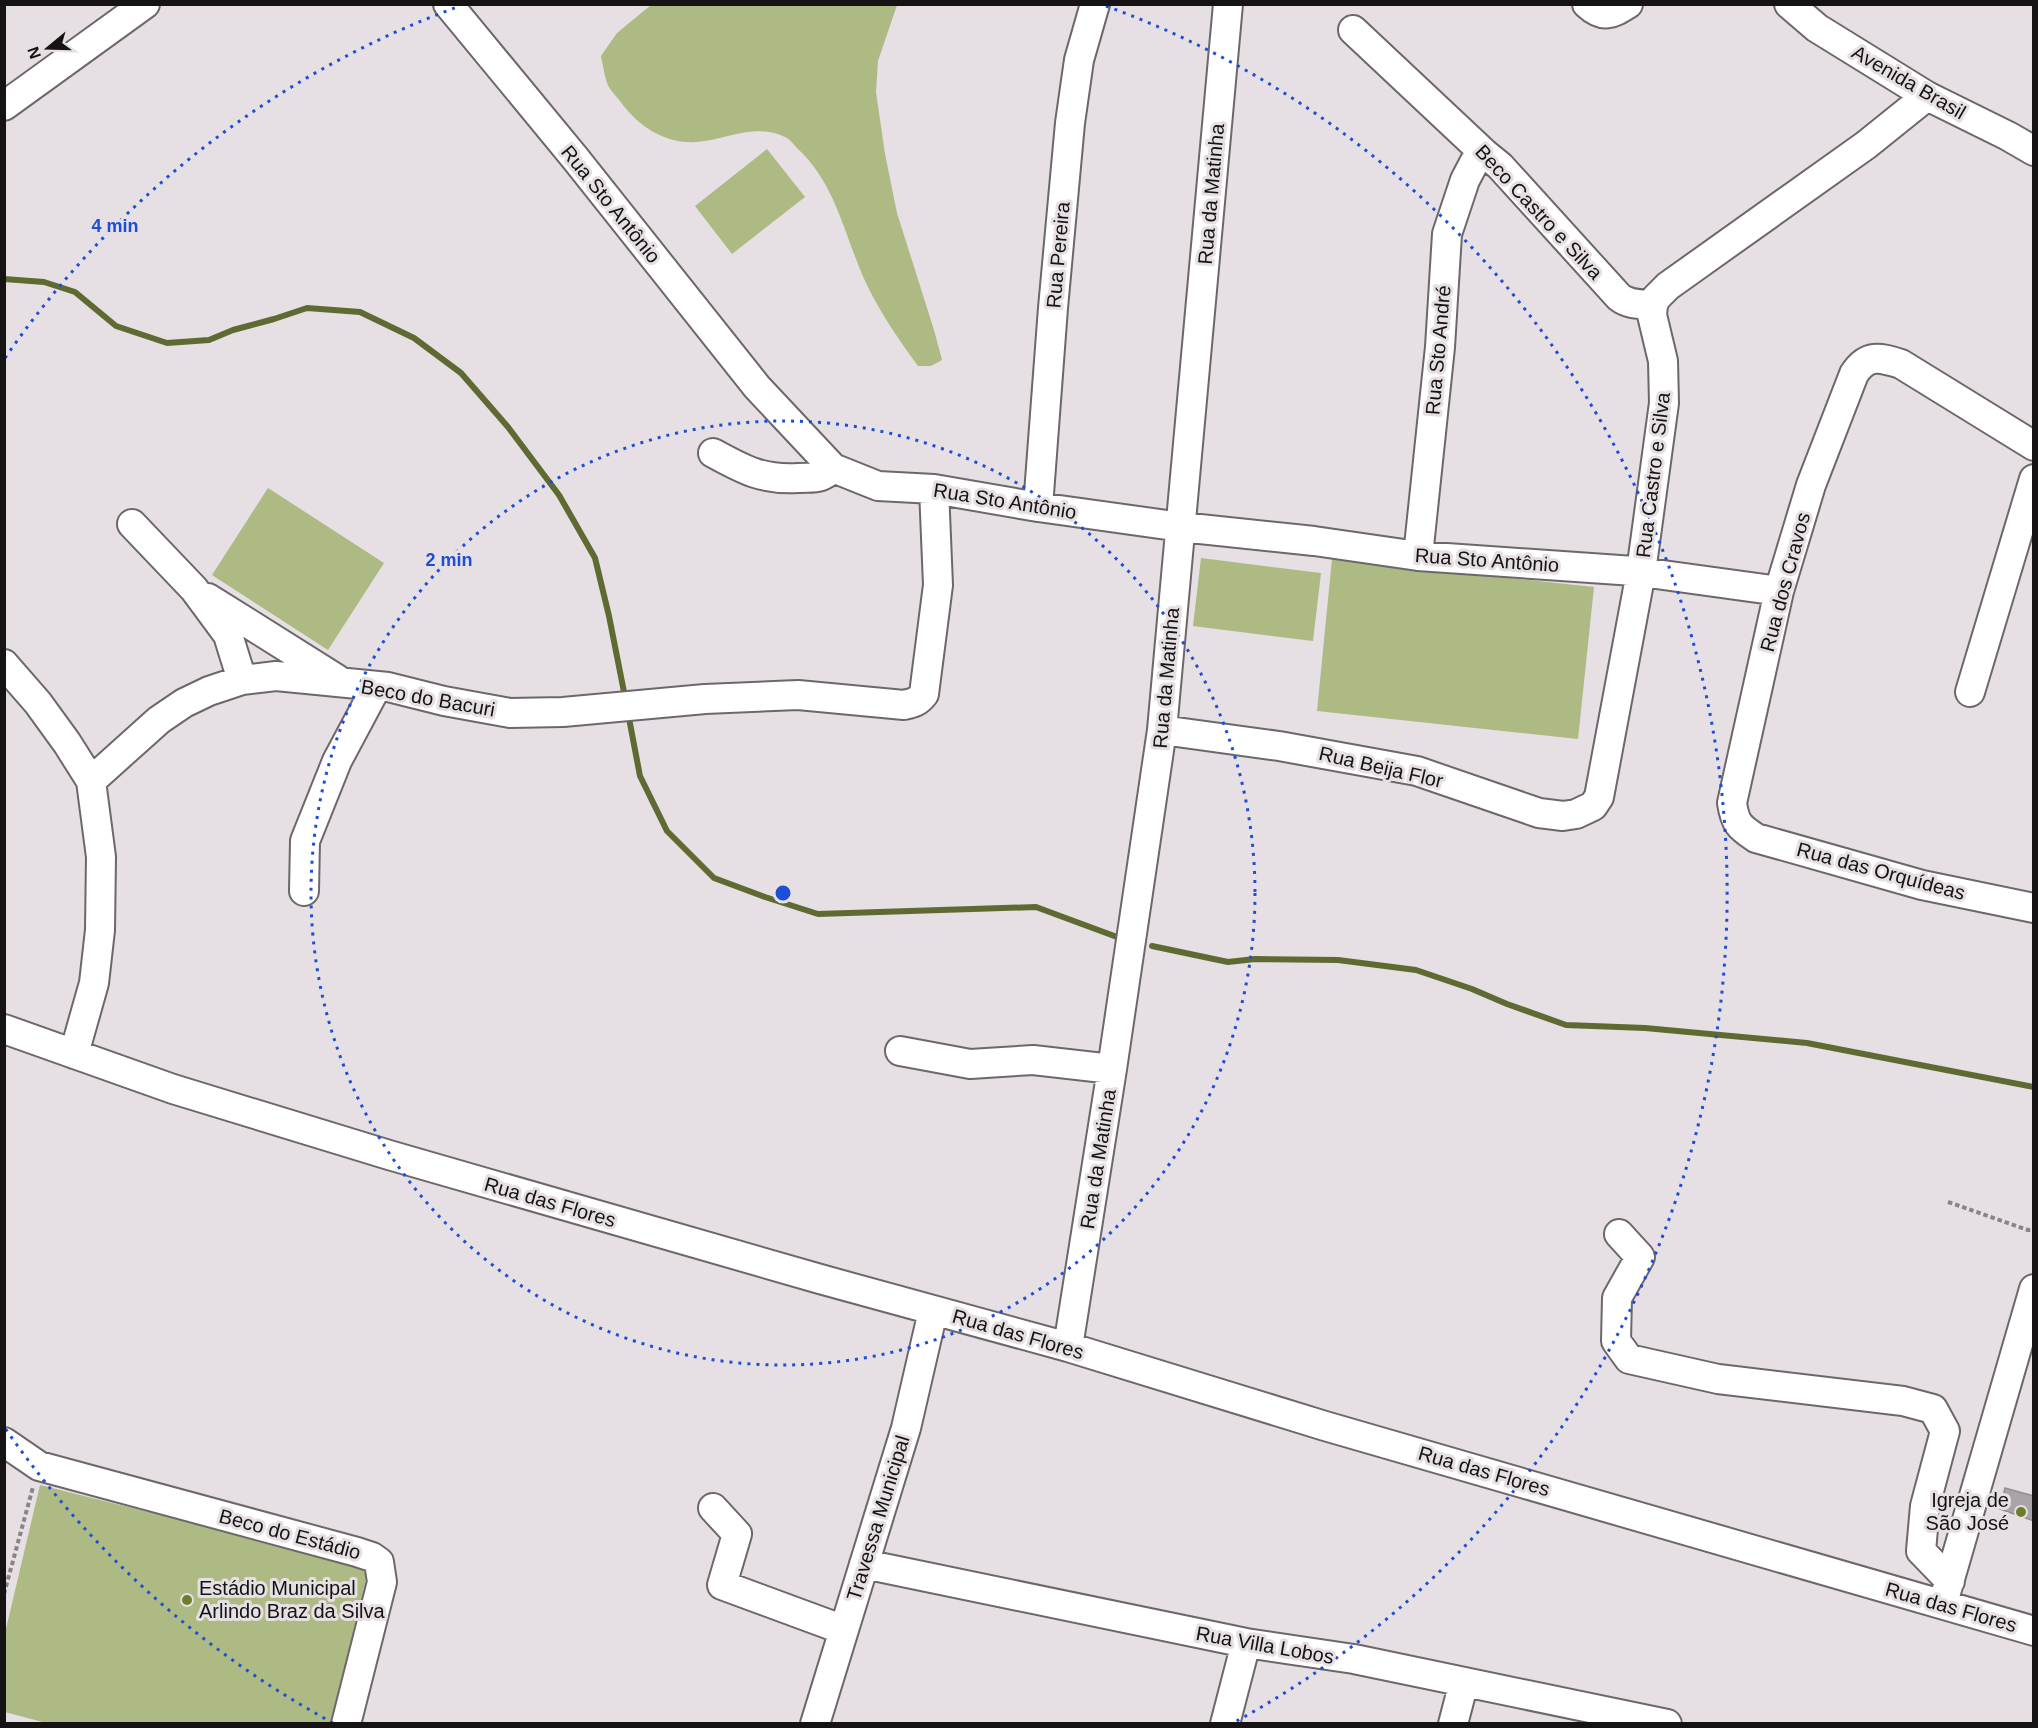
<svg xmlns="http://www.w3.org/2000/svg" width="2038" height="1728" viewBox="0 0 2038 1728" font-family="Helvetica,sans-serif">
<rect width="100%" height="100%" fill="#e6dfe3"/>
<path fill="#adba83" d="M651,5H897L878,61L876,92L885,154L897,213L934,330L942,360L931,366H918C899,340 881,314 867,285C845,239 837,185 798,149C794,145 790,139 785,137C758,124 733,136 705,141C670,147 640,129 620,101C616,96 609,89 607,83C604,74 603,65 601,56L617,33Z
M767,149L805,197L732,254L695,206Z
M268,488L384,563L328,650L212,575Z
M1201,558L1321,573L1313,641L1193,626Z
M1332,559L1594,587L1578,739L1317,711Z
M40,1485L369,1567L331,1723L50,1724L5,1712V1633Z"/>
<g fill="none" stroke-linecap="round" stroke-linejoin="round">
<path stroke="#5f6a33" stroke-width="6" d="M4,279L44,282L75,292L116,326L167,343L209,340L233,330L274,319L307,308L360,312L414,338L461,373L508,427L559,495L595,558L609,616L625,697
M628,713L640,776L667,831L714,878L765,897L818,914L1036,907L1117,937
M1152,946L1228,962L1255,959L1338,960L1416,970L1472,989L1507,1004L1566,1025L1645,1028L1807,1043L2034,1087"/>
</g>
<path fill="#aaa3a7" stroke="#948d91" stroke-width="1.5" d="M2005,1488L2034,1496V1521L2000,1509Z"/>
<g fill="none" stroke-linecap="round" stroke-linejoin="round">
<g stroke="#6d676b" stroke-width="32">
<path id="minor" d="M448,4L575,158L757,387L833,468L878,486L934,489L1038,507L1181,527L1314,541L1418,556L1634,571L1779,591
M1587,4C1603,19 1612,14 1628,4
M1789,4L1817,28L1927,96L2008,136L2034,151
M1353,30L1484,153L1500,166L1619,297C1629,305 1641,304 1653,305
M4,106L145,4
M2034,446L1901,364C1879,357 1867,354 1854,374L1811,485L1779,591L1732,803C1735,823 1739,827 1756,838L1922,885L2034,908
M713,453C744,470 762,480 798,478C815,477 820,480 833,468
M1038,507L1053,308L1070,123L1079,60L1095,4
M132,524L194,589L228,635L242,680
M1418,556L1440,347L1447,234L1465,180L1475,161L1484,153
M208,598L337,679
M4,664L38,703L67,743L91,781L101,857L100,930L94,983L74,1054
M1970,692L2034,479
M1162,730L1279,746L1417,771L1539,813L1563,816L1576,814L1593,806L1599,797L1641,572L1664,403L1663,361L1652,315L1653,305L1656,298L1668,286L1866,145L1927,96
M91,781L159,720L184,703L209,691L242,680L276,676L388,687L444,701L510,713L563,712L705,699L798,695L904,705C913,703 918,702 924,694L938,585L934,489
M304,891L305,841L337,761L377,686
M4,1029L173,1089L389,1155L820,1279L1068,1347L1325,1426L2034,1631
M900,1051L970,1064L1033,1060L1112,1069
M1619,1234L1640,1257L1617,1298L1616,1341L1629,1359L1718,1379L1903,1401L1933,1409L1945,1431L1925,1506L1921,1551L1950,1581
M1068,1347L1112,1069L1162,730L1228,4
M4,1442L39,1466L357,1552L372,1557L379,1562L382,1582L346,1724
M713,1508L737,1534L722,1585L844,1630
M864,1564L1246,1643L1354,1659L1667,1724
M1945,1596L2034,1289
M815,1724L906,1428L933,1311
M1225,1724L1246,1643
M1453,1724L1464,1682"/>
</g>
<path stroke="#898487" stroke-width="4" stroke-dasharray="4.5 3" stroke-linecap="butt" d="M1948,1202L2028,1230H2034
M4,1594L33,1487"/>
<use href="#minor" stroke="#fff" stroke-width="28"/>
</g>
<g fill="none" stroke="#1d4ed8" stroke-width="3" stroke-dasharray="3 6">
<circle cx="783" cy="893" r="472"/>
<path d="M333 1723A944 944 0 0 1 5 1428M5 358A944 944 0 0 1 460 6M1106 6A944 944 0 0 1 1233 1723"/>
</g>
<g fill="#6e7d2b" stroke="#e6dfe3" stroke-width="2">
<circle cx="2021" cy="1512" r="6"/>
<circle cx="187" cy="1600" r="6"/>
</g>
<g text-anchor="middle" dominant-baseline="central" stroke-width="6" stroke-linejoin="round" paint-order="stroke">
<g font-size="20" fill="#151314" stroke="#e6dfe3">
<text transform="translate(1909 82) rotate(30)">Avenida Brasil</text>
<text transform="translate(1211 194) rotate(-85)">Rua da Matinha</text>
<text transform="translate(611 204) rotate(51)">Rua Sto Antônio</text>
<text transform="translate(1539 212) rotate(47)">Beco Castro e Silva</text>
<text transform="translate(1058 255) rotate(-85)">Rua Pereira</text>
<text transform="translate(1438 350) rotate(-85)">Rua Sto André</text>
<text transform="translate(1653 475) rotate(-83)">Rua Castro e Silva</text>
<text transform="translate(1005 501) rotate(9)">Rua Sto Antônio</text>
<text transform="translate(1487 560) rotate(4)">Rua Sto Antônio</text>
<text transform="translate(1785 582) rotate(-75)">Rua dos Cravos</text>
<text transform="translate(1166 678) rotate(-85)">Rua da Matinha</text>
<text transform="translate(428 698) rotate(10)">Beco do Bacuri</text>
<text transform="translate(1381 767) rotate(13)">Rua Beija Flor</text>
<text transform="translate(1881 871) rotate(15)">Rua das Orquídeas</text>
<text transform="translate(1098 1159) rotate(-81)">Rua da Matinha</text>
<text transform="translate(550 1202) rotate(16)">Rua das Flores</text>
<text transform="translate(1018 1334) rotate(16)">Rua das Flores</text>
<text transform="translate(1484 1471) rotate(16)">Rua das Flores</text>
<text transform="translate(878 1518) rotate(-73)">Travessa Municipal</text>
<text transform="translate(290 1534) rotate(15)">Beco do Estádio</text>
<text transform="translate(1951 1607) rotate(16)">Rua das Flores</text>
<text transform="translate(1265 1645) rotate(10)">Rua Villa Lobos</text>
</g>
<g font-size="20" fill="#151314" stroke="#e6dfe3" text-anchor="end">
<text x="2009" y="1500">Igreja de<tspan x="2009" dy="23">São José</tspan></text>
<text x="199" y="1588" text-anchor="start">Estádio Municipal<tspan x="199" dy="23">Arlindo Braz da Silva</tspan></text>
</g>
</g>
<circle cx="783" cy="893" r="9" fill="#1d4ed8" stroke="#e6dfe3" stroke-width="3"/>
<g font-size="18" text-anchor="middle" font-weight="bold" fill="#1d4ed8" stroke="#e6dfe3" stroke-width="6" stroke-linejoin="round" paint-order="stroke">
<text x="115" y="232">4 min</text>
<text x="449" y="566">2 min</text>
</g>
<rect width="2038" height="1728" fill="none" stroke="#151314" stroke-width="12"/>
<g transform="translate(48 48) rotate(251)" stroke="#e6dfe3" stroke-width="4.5" paint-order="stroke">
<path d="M0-4.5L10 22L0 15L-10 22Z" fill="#151314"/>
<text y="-9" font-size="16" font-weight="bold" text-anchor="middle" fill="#151314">N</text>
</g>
</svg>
